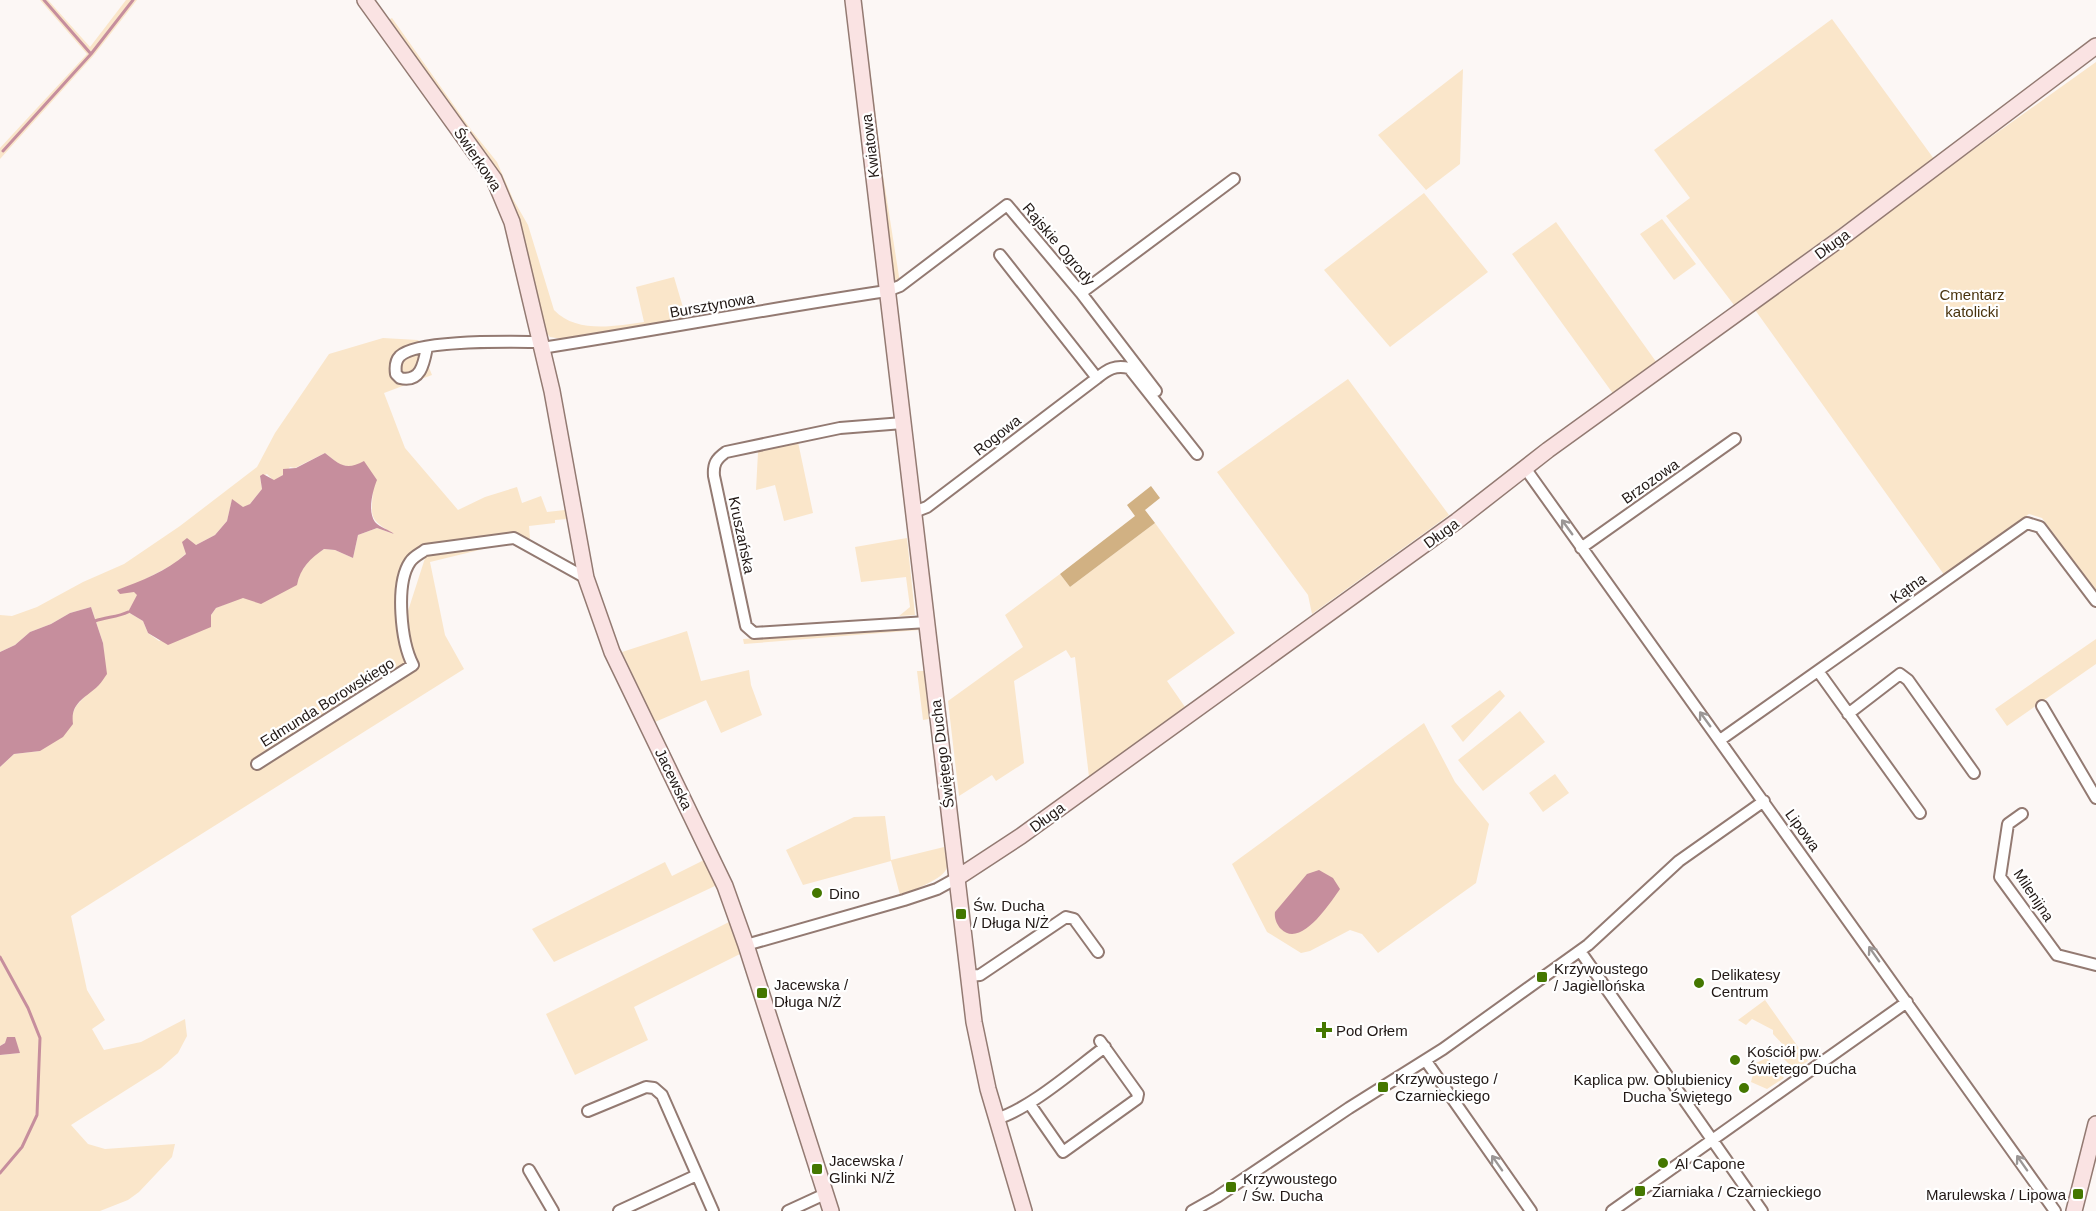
<svg xmlns="http://www.w3.org/2000/svg" width="2096" height="1211" viewBox="0 0 2096 1211" font-family="Helvetica,sans-serif">
<rect width="100%" height="100%" fill="#fcf7f5"/>
<path fill="#fae6ca" fill-rule="evenodd" d="M40,0H48L90,47L126,0H137L94,55L0,159V148L87,54Z
M392,18L472,131L497,162L513,199L528,225L554,310C577,334 615,326 644,322L636,287L674,277L687,321L568,340L550,337L543,329L516,220L386,21Z
M1832,19L1934,159L1734,305L1666,216L1690,198L1654,150Z
M866,37L883,175L900,283L895,284L891,279L862,44Z
M2096,62V592L2042,518L2029,514L1945,576L1753,307Z
M1463,69L1460,164L1426,190L1378,135Z
M1424,193L1488,272L1390,347L1324,270Z
M1662,219L1696,264L1674,280L1640,234Z
M1556,222L1657,363L1614,395L1512,254Z
M383,338L418,340L429,351L426,360L432,375L384,393L405,448L458,510L485,497L517,487L522,503L541,496L547,512L565,510L567,519L555,520V523L529,526L530,539L515,535L424,549L402,574L408,635L407,614L427,552L512,542L430,562L445,635L464,669L71,916L87,990L105,1020L92,1029L104,1050L141,1042L185,1019L187,1036L178,1053L161,1068L71,1125L88,1144L105,1149L175,1144L172,1157L139,1192L128,1200L100,1211H0V1055L20,1053L14,1037L0,1046V767L14,754L40,751L72,715L76,706L87,694L98,686L104,654L103,643L91,607L70,613L51,624L30,632L15,645L0,652V615L12,616L37,607L83,582L124,564L180,526L257,467L275,433L329,354ZM325,453L340,465L354,467L373,490C371,519 369,519 394,534L377,528L358,535L353,558L335,550L324,549L311,558L299,574L216,608L211,615L159,641L148,633L143,621L128,612L138,595L135,592L117,590L138,583L174,564L196,545L215,535L227,521L232,500L244,508L250,504L262,489L260,477L267,474L274,481L283,475L290,467L295,468Z
M1348,379L1449,515L1312,614L1308,595L1217,472Z
M798,442L813,513L784,521L775,485L756,490L758,452Z
M1155,523L1235,633L1167,681L1185,707L1089,777L1075,657L1071,658L1066,650L1014,681L1024,763L996,781L992,775L959,796L948,701L1023,647L1005,615L1060,574L1070,587Z
M907,538L915,615L899,616L910,607L906,577L861,582L855,547Z
M919,627V630L744,644L743,639Z
M687,631L701,681L749,670L751,685L762,715L721,733L706,700L655,722L622,652Z
M2096,639V664L2007,726L1995,709Z
M917,671H924L929,719L923,720Z
M1500,690L1505,696L1463,742L1451,726Z
M1520,711L1545,742L1483,791L1458,760Z
M1424,723L1455,782L1489,824L1476,883L1378,953L1362,934L1350,930L1310,951L1301,953L1267,932L1232,864Z
M1555,774L1569,793L1543,812L1529,793Z
M885,816L891,860L944,847C945,853 947,861 947,867C945,879 911,891 900,895L891,861L803,885L786,850L854,817Z
M706,859L717,885L554,962L532,929L665,862L672,876Z
M731,921L742,953L634,1007L648,1040L575,1075L546,1014Z
M1765,1000L1808,1061L1795,1070L1782,1057L1788,1050L1773,1034V1030L1752,1019L1746,1025L1738,1020Z
M1767,1058L1784,1078L1767,1089L1751,1082L1756,1063Z"/>
<path fill="#d1b183" d="M1151,486L1160,498L1145,510L1155,523L1070,587L1060,574L1135,516L1127,505Z"/>
<path fill="#c68e9d" d="M325,453C340,465 346,471 364,461L377,480C373,490 367,511 375,522C379,527 390,530 394,534L377,528L358,535L353,558L335,550L324,549C311,558 300,568 297,585L261,604L243,598L216,608L211,615V627L168,645L148,633L143,621L128,612L137,595L134,592L120,594L117,590C141,581 167,571 186,554L182,542L187,538L196,545L215,535L227,521L232,499L243,507L250,504L262,489L260,476L263,474L274,480L283,475V469L296,468Z
M91,607L103,643L107,674C104,678 102,682 98,686C86,698 70,702 73,724L63,737L40,751L14,754L0,767V652L15,645L30,632L51,624L70,613Z
M1319,870L1333,878L1340,889C1330,903 1301,949 1281,929C1277,925 1274,918 1275,912L1307,874Z
M7,1037H15L20,1053L0,1055V1046L5,1043Z"/>
<g fill="none" stroke-linecap="round" stroke-linejoin="round">
<path stroke="#c68e9d" stroke-width="3" d="M44,0L91,54
M3,151L91,54L133,0
M95,621C106,617 118,617 128,612
M0,957L28,1008L40,1038L37,1115L22,1147L0,1173"/>
<g stroke="#937a72" stroke-width="14">
<path id="street" d="M1081,293L1234,179
M427,347C424,363 421,383 400,378L396,374C395,367 395,361 400,356C418,339 513,342 541,342
M542,348C657,330 772,308 887,291L900,286L1007,205L1081,293L1156,391
M1097,378C1108,369 1115,365 1129,368L1197,454
M903,423L840,428L726,452C716,459 713,464 714,476L746,626L754,633L927,622
M1525,468L2055,1211
M914,512L927,507L1097,378L1000,255
M1581,548L1735,439
M1818,671L1920,813
M2042,706L2096,798
M1848,714L1900,674L1908,680L1974,773
M1720,740L2027,523L2040,527L2096,601
M257,764L413,665C401,642 395,584 410,562C414,556 420,554 425,550L514,538L586,578
M2022,814L2008,824L2000,877L2057,955L2096,965
M746,945L904,900L937,889L957,878
M1580,951L1762,1211
M968,976L980,975L1066,917L1074,919L1098,952
M1426,1061L1531,1211
M1029,1103L1063,1152L1137,1099L1138,1094L1100,1041
M588,1111L646,1087L654,1088L662,1095L713,1211
M996,1119C1030,1109 1075,1069 1105,1047
M529,1170L553,1211
M619,1211L697,1175
M788,1211L825,1194
M1192,1211L1217,1197L1349,1108L1443,1049L1588,945L1679,861L1764,801
M1612,1211L1907,1002"/>
</g>
<g stroke="#937a72" stroke-width="18">
<path id="secondary" d="M365,0L494,179L512,222L552,391L586,578L612,652L725,886L746,945L831,1211
M853,0L974,1022L988,1089L1024,1211
M957,878L1021,836L1457,521L1548,450L1844,236L2096,46
M2074,1211L2096,1124"/>
</g>
<use href="#street" stroke="#fff" stroke-width="10"/>
<use href="#secondary" stroke="#fae3e3" stroke-width="15"/>
</g>
<defs><path id="oneway-shaft" d="M-6 0H5M1.5-3L5.5 0L1.5 3" fill="none" stroke-width="1.6" stroke-linecap="round" stroke-linejoin="round" transform="scale(1.5)"/></defs>
<g stroke="#9b9796">
<use href="#oneway-shaft" transform="translate(1567 527) rotate(-126)"/>
<use href="#oneway-shaft" transform="translate(1705 719) rotate(-126)"/>
<use href="#oneway-shaft" transform="translate(1874 954) rotate(-125)"/>
<use href="#oneway-shaft" transform="translate(1497 1163) rotate(-125)"/>
<use href="#oneway-shaft" transform="translate(2022 1163) rotate(-125)"/>
</g>
<g fill="#470" stroke="#fff" stroke-width="2">
<circle cx="817" cy="893" r="6"/>
<rect x="955" y="908" width="12" height="12" rx="3"/>
<rect x="1536" y="971" width="12" height="12" rx="3"/>
<circle cx="1699" cy="983" r="6"/>
<rect x="756" y="987" width="12" height="12" rx="3"/>
<path d="M1321 1021h6v6h6v6h-6v6h-6v-6h-6v-6h6z"/>
<circle cx="1735" cy="1060" r="6"/>
<rect x="1377" y="1081" width="12" height="12" rx="3"/>
<circle cx="1744" cy="1088" r="6"/>
<circle cx="1663" cy="1163" r="6"/>
<rect x="811" y="1163" width="12" height="12" rx="3"/>
<rect x="1225" y="1181" width="12" height="12" rx="3"/>
<rect x="1634" y="1185" width="12" height="12" rx="3"/>
<rect x="2072" y="1188" width="12" height="12" rx="3"/>
</g>
<g text-anchor="middle" dominant-baseline="central" stroke-width="4.5" stroke-linejoin="round" paint-order="stroke">
<g font-size="15" fill="#211815" stroke="#fff">
<text transform="translate(870 146) rotate(-97)">Kwiatowa</text>
<text transform="translate(478 159) rotate(56)">Świerkowa</text>
<text transform="translate(1059 244) rotate(50)">Rajskie Ogrody</text>
<text transform="translate(1832 244) rotate(-36)">Długa</text>
<text transform="translate(712 305) rotate(-10)">Bursztynowa</text>
<text transform="translate(997 435) rotate(-38)">Rogowa</text>
<text transform="translate(1650 481) rotate(-35)">Brzozowa</text>
<text transform="translate(1441 533) rotate(-36)">Długa</text>
<text transform="translate(742 535) rotate(78)">Kruszańska</text>
<text transform="translate(1908 588) rotate(-35)">Kątna</text>
<text transform="translate(327 702) rotate(-32)">Edmunda Borowskiego</text>
<text transform="translate(942 754) rotate(-97)">Świętego Ducha</text>
<text transform="translate(674 779) rotate(64)">Jacewska</text>
<text transform="translate(1047 817) rotate(-36)">Długa</text>
<text transform="translate(1803 830) rotate(54)">Lipowa</text>
<text transform="translate(2034 895) rotate(56)">Milenijna</text>
</g>
<g font-size="15" fill="#49330d" stroke="#fff">
<text x="1972" y="294">Cmentarz<tspan x="1972" dy="17">katolicki</tspan></text>
</g>
<g font-size="15" fill="#211815" stroke="#fff" text-anchor="start">
<text x="829" y="893">Dino</text>
<text x="973" y="905">Św. Ducha<tspan x="973" dy="17">/ Długa N/Ż</tspan></text>
<text x="1554" y="968">Krzywoustego<tspan x="1554" dy="17">/ Jagiellońska</tspan></text>
<text x="1711" y="974">Delikatesy<tspan x="1711" dy="17">Centrum</tspan></text>
<text x="774" y="984">Jacewska /<tspan x="774" dy="17">Długa N/Ż</tspan></text>
<text x="1336" y="1030">Pod Orłem</text>
<text x="1747" y="1051">Kościół pw.<tspan x="1747" dy="17">Świętego Ducha</tspan></text>
<text x="1395" y="1078">Krzywoustego /<tspan x="1395" dy="17">Czarnieckiego</tspan></text>
<text x="1732" y="1079" text-anchor="end">Kaplica pw. Oblubienicy<tspan x="1732" dy="17">Ducha Świętego</tspan></text>
<text x="829" y="1160">Jacewska /<tspan x="829" dy="17">Glinki N/Ż</tspan></text>
<text x="1675" y="1163">Al Capone</text>
<text x="1243" y="1178">Krzywoustego<tspan x="1243" dy="17">/ Św. Ducha</tspan></text>
<text x="1652" y="1191">Ziarniaka / Czarnieckiego</text>
<text x="2066" y="1194" text-anchor="end">Marulewska / Lipowa</text>
</g>
</g>
</svg>
